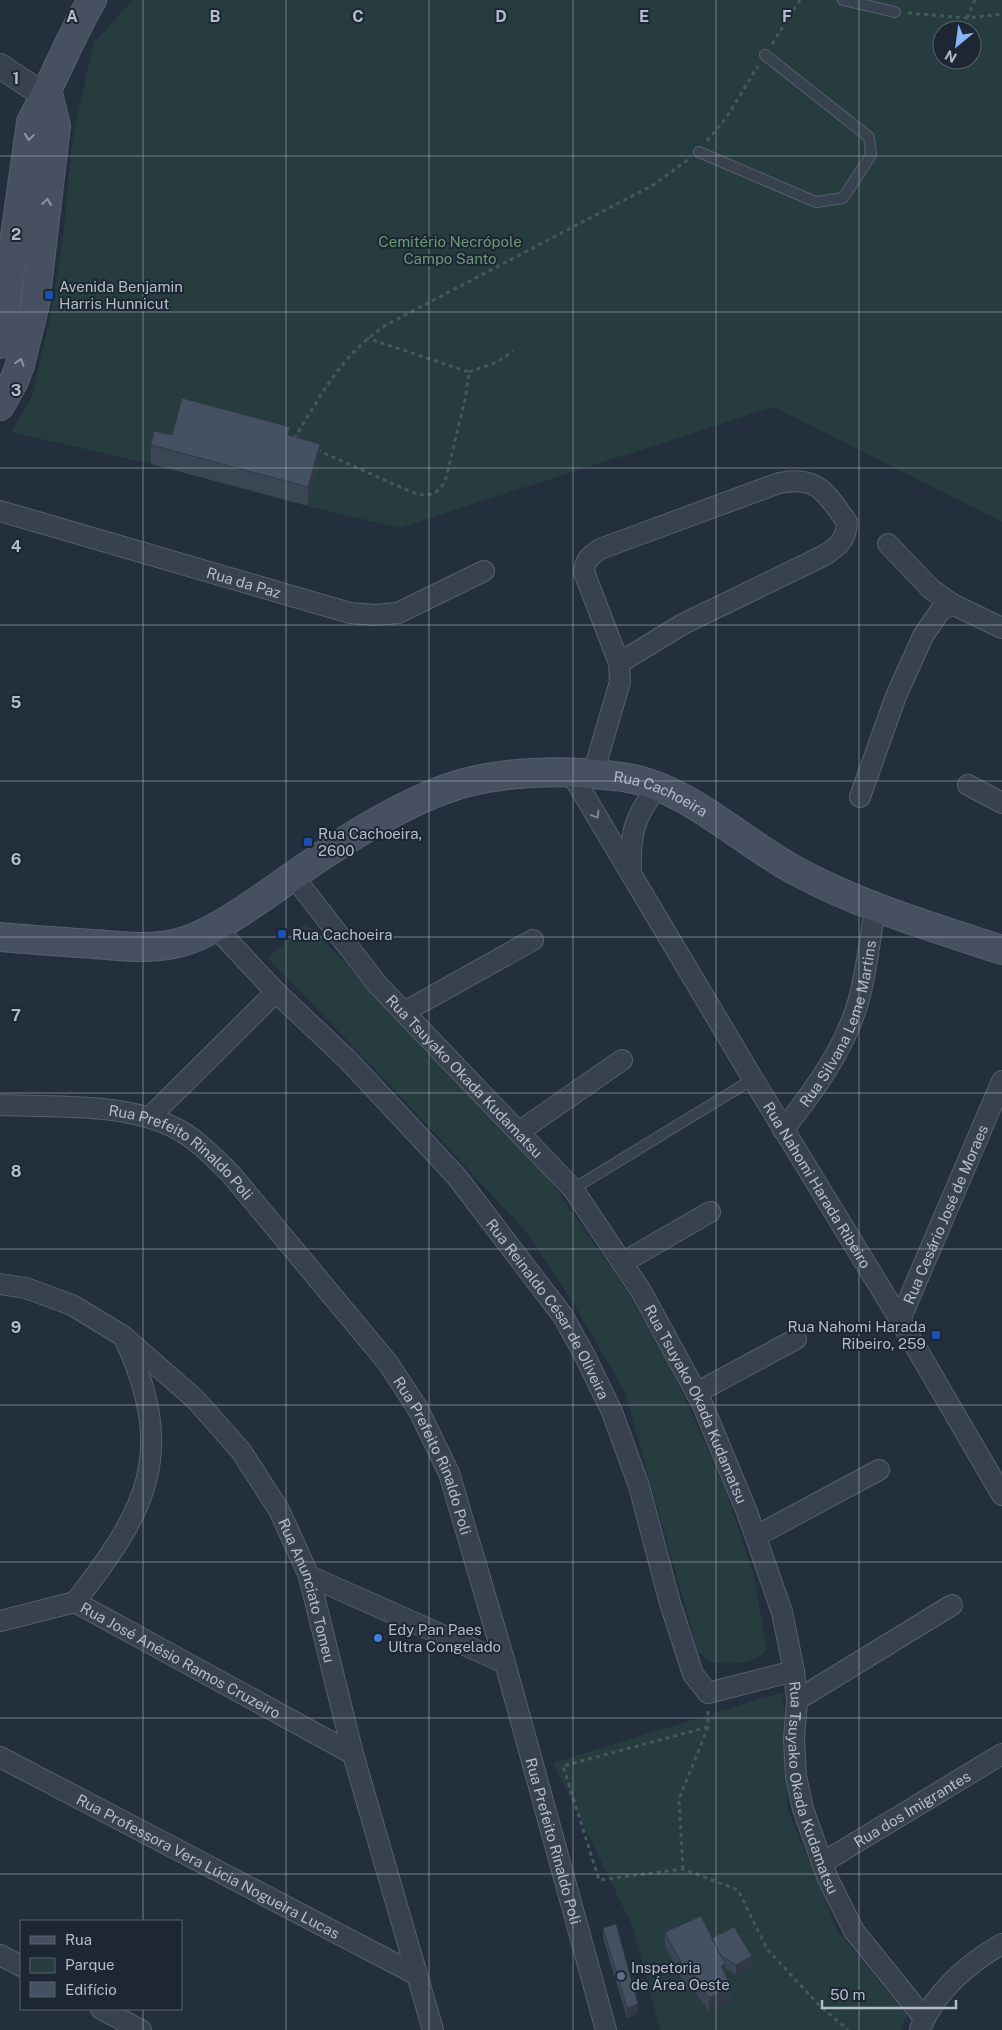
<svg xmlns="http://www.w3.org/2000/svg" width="1002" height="2030" viewBox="0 0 1002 2030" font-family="'Public Sans',sans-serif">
<rect width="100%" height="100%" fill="#242f3e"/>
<path fill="#263c3f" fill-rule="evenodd" d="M133,0H1002V522L774,407L399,528L308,506L320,463L172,454L155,450L151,464L11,432L31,399L50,318L63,239L73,135L94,42ZM942,30H972V60H942Z
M306,923L526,1146L624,1287L670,1365L726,1490L754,1576L767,1650C752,1665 732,1664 712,1663L698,1652L625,1392L576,1308L530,1236L389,1084L268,958Z
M783,1692L788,1810L838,1932L907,2015L901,2030H660L633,1927L553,1763Z"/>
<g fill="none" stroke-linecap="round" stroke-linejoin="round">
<g stroke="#565f6c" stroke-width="12">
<path id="service" d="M843,0L895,12
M699,152L816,202L843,198L871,155L869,137L765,55
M573,1189L753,1079"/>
</g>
<g stroke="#565f6c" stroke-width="22">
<g id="minor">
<path id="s1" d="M0,511L350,613L375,615L398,613L484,571"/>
<path d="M888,544L931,589L952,604L1002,628"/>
<path id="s2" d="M571,773L753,1079L900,1320L1002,1495"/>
<path d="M593,774L620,682L619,663L584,572C585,560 590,556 600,549L779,483C819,475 826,494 847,522C846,541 838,547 823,556L683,624L619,663"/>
<path d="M968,785L1002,803"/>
<path d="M860,797L896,696L923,636L940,611L952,604"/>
<path d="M631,873C630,836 633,817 657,788"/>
<path id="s3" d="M293,876L378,985L573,1189L641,1291L701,1401L747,1512L782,1612L794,1671L797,1700L794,1740L796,1776L803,1809L828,1879L854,1931L924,2018"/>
<path id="s4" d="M215,927L276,992L348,1060L457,1177L563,1316L586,1358L612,1412L639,1486L670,1603L693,1674L708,1693L794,1671"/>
<path d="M404,1012L533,940"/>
<path id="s5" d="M0,1105C57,1108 126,1102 177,1129C198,1140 214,1158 230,1173L388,1363L418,1409L449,1473L505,1663L606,2030"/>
<path d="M150,1117L276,992"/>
<path id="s6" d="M783,1130C814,1091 846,1047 859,999C867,969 870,938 875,908"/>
<path d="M520,1131L622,1060"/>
<path d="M622,1263L710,1212"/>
<path id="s7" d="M0,1284L26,1288L72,1305L123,1336L195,1399L241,1451L279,1510L309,1576L353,1754L433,2030"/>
<path id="s8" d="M900,1320L1002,1081"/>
<path d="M696,1393L796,1339"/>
<path d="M756,1536L879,1470"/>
<path d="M309,1576L505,1663"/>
<path d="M75,1602C146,1511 177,1455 126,1342"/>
<path id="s9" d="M0,1621L75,1602L353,1754"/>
<path d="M797,1700L952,1605"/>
<path id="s10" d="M0,1757L417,1975"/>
<path id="s11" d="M822,1863L1002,1754"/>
<path d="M0,1955L21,1966"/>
<path d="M101,2009L141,2030"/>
<path d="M920,2029C935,1992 968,1963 1002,1944"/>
</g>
</g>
<g stroke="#565f6c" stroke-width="26">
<path id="tertiary" d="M0,66L33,88L48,93"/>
</g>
<g stroke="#565f6c" stroke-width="30">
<g id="secondary">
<path d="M0,344L31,122C53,82 69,39 92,0"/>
<path d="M0,406L14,381L20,365L35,304L56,126L48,93"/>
<path id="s12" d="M0,937C31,940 62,942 93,944C124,946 154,951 185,941C224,928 275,888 310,864C355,833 411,798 464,783C514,770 571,770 622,777C686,785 742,843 798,872C863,907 933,927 1002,950"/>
</g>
</g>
<path stroke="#44595c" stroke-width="3" stroke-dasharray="4 4" stroke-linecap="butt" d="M908,13L967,18L1002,14
M967,18L975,0
M772,44L800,0
M707,141L726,118L758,66
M469,372L497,362L513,351
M294,439C321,395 342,354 386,325L655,184L689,159
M317,450L414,493C429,497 436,495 445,482L465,400L469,372L367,338
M708,1727L563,1766L599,1880L683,1869L738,1890L767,1949L818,2004L848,2030
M683,1869L679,1799L708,1727V1711"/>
<use href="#service" stroke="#38414e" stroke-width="10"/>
<use href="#minor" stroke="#38414e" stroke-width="20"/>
<use href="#tertiary" stroke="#38414e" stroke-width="24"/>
<use href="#secondary" stroke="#465061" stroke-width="28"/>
</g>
<path fill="#3b4654" d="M172,435L290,436L320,463L308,506L151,464V445Z
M603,1928L638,2014L627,2018L603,1938Z
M665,1932L712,1938L752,1966L736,1975L725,1968V1973L731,2001L709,2012L693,1989H687L665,1946Z"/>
<path fill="#303945" d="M320,444V463L308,506V487Z
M752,1956V1966L736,1975V1965Z
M725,1964V1979L721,1966Z
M731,1986V2001L709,2012V1998Z
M638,2004V2014L627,2018V2008Z"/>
<path fill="#455162" stroke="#303945" d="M182,398L290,427L288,435L320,444L308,487L151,445L154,431L172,435Z
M701,1916L725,1964L721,1966L731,1986L709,1998L693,1974H687L665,1932Z
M616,1924L638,2004L627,2008L603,1928Z
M734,1927L752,1956L736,1965L720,1955L712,1938Z"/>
<defs><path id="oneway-chevron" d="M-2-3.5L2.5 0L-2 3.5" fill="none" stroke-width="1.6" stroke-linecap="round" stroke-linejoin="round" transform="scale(1.25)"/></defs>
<g stroke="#8e96a5">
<use href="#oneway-chevron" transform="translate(29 137) rotate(98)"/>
<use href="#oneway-chevron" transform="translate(47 202) rotate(-83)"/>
<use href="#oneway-chevron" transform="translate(20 362) rotate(-74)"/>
</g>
<use stroke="#7c8592" href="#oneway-chevron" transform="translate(596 815) rotate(59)"/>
<path fill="none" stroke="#b4bcc9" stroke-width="1" stroke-opacity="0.55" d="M143,0V1921M286,0V2030M429,0V2030M573,0V2030M716,0V2030M859,0V2030M0,156H1002M0,312H1002M0,468H1002M0,625H1002M0,781H1002M0,937H1002M0,1093H1002M0,1249H1002M0,1405H1002M0,1562H1002M0,1718H1002M0,1874H1002M143,2009V2030"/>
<g fill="#1a4fb4" stroke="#1d2633" stroke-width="2">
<rect x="44" y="290" width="10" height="10" rx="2.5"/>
<rect x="303" y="837" width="10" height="10" rx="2.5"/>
<rect x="277" y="929" width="10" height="10" rx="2.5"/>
<rect x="931" y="1330" width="10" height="10" rx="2.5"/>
</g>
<circle fill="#3f7fe0" stroke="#1d2633" stroke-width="2" cx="378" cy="1638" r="5"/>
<circle fill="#5c6f8a" stroke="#1d2633" stroke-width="2" cx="621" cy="1976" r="5"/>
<g text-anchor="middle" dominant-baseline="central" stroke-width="4" stroke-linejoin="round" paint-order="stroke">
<g font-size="15" fill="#6b9a76" stroke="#1d2633">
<text x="450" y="241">Cemitério Necrópole<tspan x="450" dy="17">Campo Santo</tspan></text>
</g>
<g font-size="15" fill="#b4bcc9" stroke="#1d2633" text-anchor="start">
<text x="59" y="286">Avenida Benjamin<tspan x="59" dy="17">Harris Hunnicut</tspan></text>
<text x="318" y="833">Rua Cachoeira,<tspan x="318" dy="17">2600</tspan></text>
<text x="292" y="934">Rua Cachoeira</text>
<text x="926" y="1326" text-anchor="end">Rua Nahomi Harada<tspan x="926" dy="17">Ribeiro, 259</tspan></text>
<text x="388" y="1629">Edy Pan Paes<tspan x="388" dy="17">Ultra Congelado</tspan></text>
<text x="631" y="1967">Inspetoria<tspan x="631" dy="17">de Área Oeste</tspan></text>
</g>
<g font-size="15" fill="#b4bcc9" stroke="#1d2633">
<text stroke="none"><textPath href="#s1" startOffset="254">Rua da Paz</textPath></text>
<text stroke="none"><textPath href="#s12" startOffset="709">Rua Cachoeira</textPath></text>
<text stroke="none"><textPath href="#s6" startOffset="122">Rua Silvana Leme Martins</textPath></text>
<text stroke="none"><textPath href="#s3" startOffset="264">Rua Tsuyako Okada Kudamatsu</textPath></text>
<text stroke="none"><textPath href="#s5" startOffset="195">Rua Prefeito Rinaldo Poli</textPath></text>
<text stroke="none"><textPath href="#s2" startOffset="480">Rua Nahomi Harada Ribeiro</textPath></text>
<text stroke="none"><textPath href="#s8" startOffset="115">Rua Cesário José de Moraes</textPath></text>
<text stroke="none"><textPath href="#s4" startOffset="509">Rua Reinaldo César de Oliveira</textPath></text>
<text stroke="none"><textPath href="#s3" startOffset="669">Rua Tsuyako Okada Kudamatsu</textPath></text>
<text stroke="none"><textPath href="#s5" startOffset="600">Rua Prefeito Rinaldo Poli</textPath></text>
<text stroke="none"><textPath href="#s7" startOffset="456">Rua Anunciato Tomeu</textPath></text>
<text stroke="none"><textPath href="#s9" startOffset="198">Rua José Anésio Ramos Cruzeiro</textPath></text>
<text stroke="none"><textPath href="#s3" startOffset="1074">Rua Tsuyako Okada Kudamatsu</textPath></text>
<text stroke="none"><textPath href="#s11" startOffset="105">Rua dos Imigrantes</textPath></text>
<text stroke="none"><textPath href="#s5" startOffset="1005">Rua Prefeito Rinaldo Poli</textPath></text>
<text stroke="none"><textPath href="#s10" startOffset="235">Rua Professora Vera Lúcia Nogueira Lucas</textPath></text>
</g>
</g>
<g font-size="16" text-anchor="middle" font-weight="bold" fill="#b4bcc9" stroke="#1d2633" stroke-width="4" stroke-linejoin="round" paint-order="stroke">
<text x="72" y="22">A</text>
<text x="215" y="22">B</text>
<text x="358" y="22">C</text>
<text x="501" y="22">D</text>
<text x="644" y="22">E</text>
<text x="787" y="22">F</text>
<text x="16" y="84">1</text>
<text x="16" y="240">2</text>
<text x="16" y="396">3</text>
<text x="16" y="552">4</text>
<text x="16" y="708">5</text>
<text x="16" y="865">6</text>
<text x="16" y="1021">7</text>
<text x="16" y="1177">8</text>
<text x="16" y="1333">9</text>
</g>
<rect x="20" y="1920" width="162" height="90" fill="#1d2633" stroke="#59626f"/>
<rect x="30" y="1936" width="25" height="8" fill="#465061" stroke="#59626f"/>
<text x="65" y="1945" font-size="15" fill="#b4bcc9">Rua</text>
<rect x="30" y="1958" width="25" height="15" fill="#263c3f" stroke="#59626f"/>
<text x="65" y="1970" font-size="15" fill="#b4bcc9">Parque</text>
<rect x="30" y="1982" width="25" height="15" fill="#455162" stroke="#59626f"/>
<text x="65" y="1995" font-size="15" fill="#b4bcc9">Edifício</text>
<g transform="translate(957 45) rotate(209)"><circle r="24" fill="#1d2633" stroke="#59626f"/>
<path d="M0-4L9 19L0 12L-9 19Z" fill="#8ab4f8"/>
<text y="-8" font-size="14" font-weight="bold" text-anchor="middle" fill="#b4bcc9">N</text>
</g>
<path d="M822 2000v8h134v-8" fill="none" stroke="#b4bcc9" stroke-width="2.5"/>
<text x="830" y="2000" font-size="15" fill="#b4bcc9" stroke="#1d2633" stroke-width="4" paint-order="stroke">50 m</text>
</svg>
